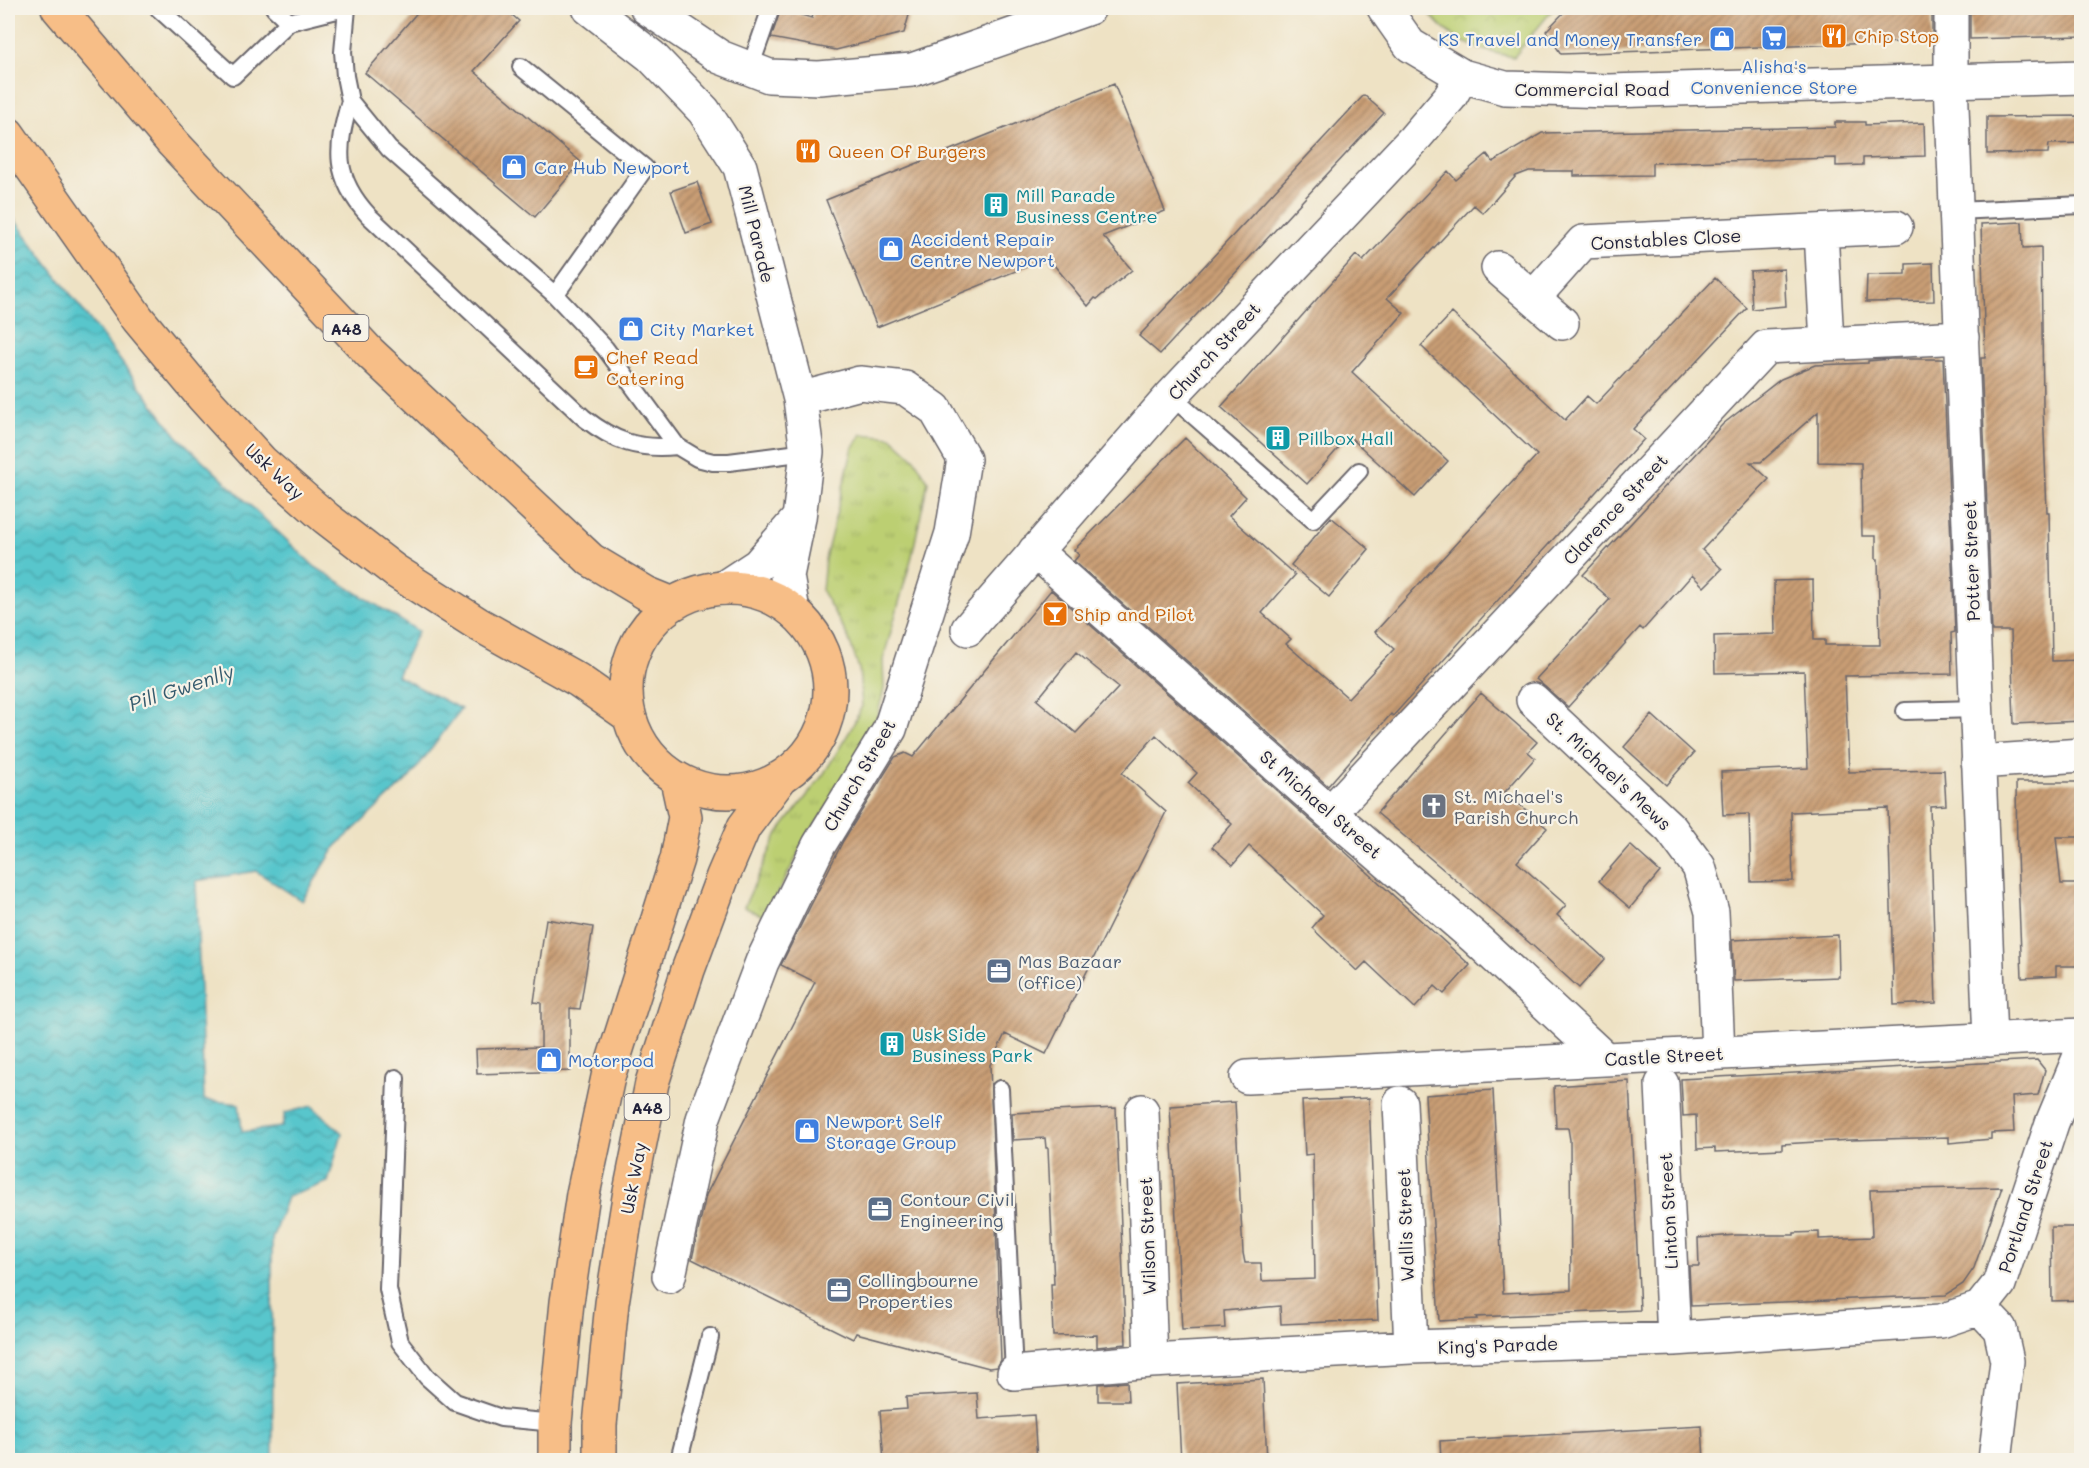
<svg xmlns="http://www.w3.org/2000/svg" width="2089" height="1468" viewBox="0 0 2089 1468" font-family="Mali,sans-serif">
<defs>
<pattern id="grass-tufts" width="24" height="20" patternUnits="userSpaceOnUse" patternTransform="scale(1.5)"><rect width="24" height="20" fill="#bccf72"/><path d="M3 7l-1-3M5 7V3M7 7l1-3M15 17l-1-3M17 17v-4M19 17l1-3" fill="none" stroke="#a1b164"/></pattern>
<pattern id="park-crowns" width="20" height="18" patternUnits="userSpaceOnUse" patternTransform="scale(1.5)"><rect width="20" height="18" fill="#bccf72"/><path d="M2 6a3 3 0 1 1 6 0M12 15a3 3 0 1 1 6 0" fill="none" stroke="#a1b164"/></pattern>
<pattern id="water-waves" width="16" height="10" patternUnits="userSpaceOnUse" patternTransform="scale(1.5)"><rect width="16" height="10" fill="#58c6cc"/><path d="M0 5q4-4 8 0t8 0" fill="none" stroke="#48a0a7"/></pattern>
<pattern id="building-hatch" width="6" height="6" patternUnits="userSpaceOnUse" patternTransform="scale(1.5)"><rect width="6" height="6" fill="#c99e75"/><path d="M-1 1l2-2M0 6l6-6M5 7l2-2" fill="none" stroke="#a38061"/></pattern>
</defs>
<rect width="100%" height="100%" fill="#f7f3e8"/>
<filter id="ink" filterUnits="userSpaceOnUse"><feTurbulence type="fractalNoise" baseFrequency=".0167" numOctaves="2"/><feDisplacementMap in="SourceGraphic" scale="12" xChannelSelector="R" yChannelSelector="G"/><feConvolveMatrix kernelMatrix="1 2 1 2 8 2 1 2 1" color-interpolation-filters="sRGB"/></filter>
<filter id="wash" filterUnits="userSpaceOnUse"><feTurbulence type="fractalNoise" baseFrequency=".008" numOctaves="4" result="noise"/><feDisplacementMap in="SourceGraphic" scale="24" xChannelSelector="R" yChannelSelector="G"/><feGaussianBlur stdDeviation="1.35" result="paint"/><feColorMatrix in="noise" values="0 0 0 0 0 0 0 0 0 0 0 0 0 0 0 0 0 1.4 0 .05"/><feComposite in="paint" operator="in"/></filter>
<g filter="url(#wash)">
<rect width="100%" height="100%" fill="#eee2c4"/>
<path fill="url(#grass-tufts)" stroke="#6f7856" stroke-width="1.5" d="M862,434L891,437L914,458L928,481L912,556L883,660L884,689L870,745L809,834L765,917L744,907L778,833L823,775L850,731L862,706L859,669L848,637L822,591L825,559L853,447Z"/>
<path fill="url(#park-crowns)" stroke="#6f7856" stroke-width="1.5" d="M1426,8H1554L1514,57C1479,51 1446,40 1426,8Z"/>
<path fill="url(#water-waves)" stroke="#3d7484" stroke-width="1.5" d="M8,211L177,436L315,567L418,631L397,676L461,709L410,777L336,846L302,901L256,871L196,881L204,1100L239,1104L242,1132L282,1127L285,1113L312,1106L342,1133L328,1182L287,1197L272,1239L273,1460H8Z"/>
<g id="blocks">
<path fill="url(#building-hatch)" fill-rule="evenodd" d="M421,8H504L519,21L474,71L581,162L535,217L365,73Z
M815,8H911L904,33L836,50L771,38L781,9L812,18Z
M1568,8H1932V41L1561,54L1546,31Z
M1970,8H2082V36L1970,39Z
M1114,84L1165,211L1103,236L1132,270L1097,299L1095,298L1088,306L1048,258L877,327L826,200Z
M1364,95L1384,113L1160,354L1139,336Z
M2082,116V143L2049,144L2048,153L1987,154V117Z
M1835,122H1865V125L1924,123L1925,156L1863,158V165L1836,166V158L1652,163V175L1574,176V171H1529L1516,176L1483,213L1474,205L1387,298L1404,313L1352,372L1448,461L1415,497L1349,436L1307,484L1221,407L1356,255L1363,261L1448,171L1456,180L1487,154L1493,162L1542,133L1835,127Z
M697,182L712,224L686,233L671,191Z
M2022,222L2023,248L2041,247L2043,406L2047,512H2049L2052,661L2082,660V721L2014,724L2011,631H1992L1981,358H1985L1981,224Z
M1933,263L1934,301L1866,302L1867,275L1906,274V264Z
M1784,269L1786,306L1752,309L1750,271Z
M1715,278L1747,308L1633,429L1644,439L1393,716L1391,714L1328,786L1074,561L1079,555L1074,550L1185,438L1246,497L1229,516L1295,575L1262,613L1291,639L1286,644L1348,698L1394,649L1375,632L1537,455L1421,346L1452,313L1565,420L1587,396L1596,404Z
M1891,359H1943L1955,632L1951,633L1952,674L1845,676L1849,772L1944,770L1946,805L1930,806L1936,1003L1894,1005L1888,808L1791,812L1793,881L1751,882L1749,814L1723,815L1721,772L1808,768L1804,671L1715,673L1714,636L1775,634L1774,581L1813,580L1814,640H1825V645H1880L1878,559H1876V536H1862L1861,463L1818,462V412L1761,462H1750L1769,479L1702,550L1722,569L1704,587L1692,575L1643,630L1640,627L1568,707L1536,679L1610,599L1583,575L1723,424L1781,379L1815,365L1868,363V361Z
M1331,517L1369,549L1329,597L1291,565Z
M1051,590L1331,839L1470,965L1444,994L1435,986L1415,1008L1366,962L1357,971L1312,928L1323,915L1249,846L1233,865L1212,847L1232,824L1188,783L1197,773L1156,735L1122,773L1166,812L1046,1054L1005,1034L990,1065L1001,1360L997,1367L989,1368L856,1333L853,1339L692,1259L706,1195L815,982L781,965L843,841L895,757L905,753L913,757ZM1076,652L1119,687L1076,733L1037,700Z
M1481,693L1537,742L1528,752L1535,758L1505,792L1547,828L1517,862L1566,905L1557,915L1605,959L1579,988L1532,945L1377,813Z
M1652,715L1694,753L1666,785L1624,747Z
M2016,782H2082V837H2056L2061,884H2082V966H2056V976L2022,978L2017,854Z
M1630,845L1660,872L1630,908L1599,881Z
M546,919L593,927L580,1009L570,1008V1071L477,1074L476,1049L541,1047V1003L534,1002Z
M1838,935L1839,977L1734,981L1732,940Z
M2037,1060L2045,1070L2038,1095L2012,1097L2014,1132L1991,1133V1139L1949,1143V1137L1851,1140L1782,1144V1149L1715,1152V1148L1697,1149L1696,1115L1683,1116L1681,1079Z
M1629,1081L1640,1310L1476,1317L1477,1319L1439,1321L1425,1095L1493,1090L1503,1293L1571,1290L1570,1140L1568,1128H1556L1554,1086Z
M1369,1098L1378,1320L1281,1324L1280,1306L1224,1311L1225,1328L1182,1330L1170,1106L1235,1102L1243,1253L1245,1263H1261L1262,1281L1315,1279L1313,1154L1305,1155L1302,1101Z
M1116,1108L1126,1344L1097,1347V1335L1053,1336L1051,1284H1054L1048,1148H1046L1045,1138L1013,1140L1012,1113Z
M2002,1187L1974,1268L1963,1284L1946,1295L1691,1306L1689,1266H1699L1698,1238L1736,1235H1794V1233L1819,1232V1239L1872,1237L1870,1190Z
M2051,1227H2082V1300L2052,1301Z
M1263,1379L1267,1461H1181L1177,1384Z
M1127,1382L1128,1401H1098V1384Z
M977,1393L979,1419L1034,1415L1037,1461H884L880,1411L907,1409L906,1397Z
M1702,1426L1704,1461H1441L1440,1441Z"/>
</g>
</g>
<g filter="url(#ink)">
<use href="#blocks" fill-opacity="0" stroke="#69656b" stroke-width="1.5"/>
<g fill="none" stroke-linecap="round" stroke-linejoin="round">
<g stroke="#69656b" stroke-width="20">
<path id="service" d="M158,8L233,76L289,22L345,8
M274,8L289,22
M347,8L343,52L345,76L350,101L389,149L555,295L605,348L677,446L697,458L713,462H729L807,452
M521,67L645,168L555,295
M750,68L771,8
M350,101C336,149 333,177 369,216L584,418C615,442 638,450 677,446
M1957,211L2082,205
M1171,396L1313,520L1359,471
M1905,711L1976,709
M396,1078L388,1289L400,1342L427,1377L455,1402L501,1418L555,1423
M1000,1089L1014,1373
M679,1460L710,1337"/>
</g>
<g stroke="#69656b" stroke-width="36">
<path id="minor" d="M589,8L651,56L704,111L740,167L800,399L807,452L799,518L787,576L793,611
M647,8L720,57L769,76L819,78L912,70L1089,8
M1951,8V82L1990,1040
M1821,231L1827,343
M1498,268L1562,323
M1534,297L1583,242L1896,227
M1035,551L1330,813L1474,937L1605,1059
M723,588L758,565L798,519
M968,629L1171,396L1414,139L1450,97L1462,76
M1533,700L1671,829L1699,867L1712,912L1718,1053
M1978,762L2082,755
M1330,813L1766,347L1962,337
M1247,1077L2082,1035
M1662,1084L1674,1339
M1400,1103L1411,1347
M1142,1111L1151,1361
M669,1276L703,1119L762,962L819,845L890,729L952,533L964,459L935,409L905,388L860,383L800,399
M1014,1373L1151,1361L1411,1347L1674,1339L1941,1321L1980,1308
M1995,1460L2007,1361L2000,1329L1980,1308L1999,1284L2052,1123L2082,1051"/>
</g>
<g stroke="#69656b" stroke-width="36">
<path id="tertiary" d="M1384,8L1410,45L1462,76L1505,88L1609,91L2082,77"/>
</g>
<g stroke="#69656b" stroke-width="36">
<path id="primary" d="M58,8L173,143L370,353L591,560L646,593L673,604
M8,134L138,319L203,397L262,462L326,518L395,571L478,624L578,680L628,715
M626 690a102 102 0 1 1 204 0a102 102 0 1 1-204 0Z
M555,1460V1423L567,1302L583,1194L608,1077L677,859L685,817L677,780
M600,1460V1425L612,1303L629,1197L652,1083L688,970L723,876L744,827L780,779"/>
</g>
<use href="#service" stroke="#fff" stroke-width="16"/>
<use href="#minor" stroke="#fff" stroke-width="33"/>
<use href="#tertiary" stroke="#fff" stroke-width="33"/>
<use href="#primary" stroke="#f7be87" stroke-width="33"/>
</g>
</g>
<defs>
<g id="restaurant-square" transform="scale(1.35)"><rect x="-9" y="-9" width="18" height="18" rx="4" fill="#e8710a" stroke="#f7f3e8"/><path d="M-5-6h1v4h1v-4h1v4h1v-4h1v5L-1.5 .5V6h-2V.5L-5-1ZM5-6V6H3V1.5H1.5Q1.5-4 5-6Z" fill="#fff"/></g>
<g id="supermarket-square" transform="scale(1.35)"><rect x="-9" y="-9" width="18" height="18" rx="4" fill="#3f7fe0" stroke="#f7f3e8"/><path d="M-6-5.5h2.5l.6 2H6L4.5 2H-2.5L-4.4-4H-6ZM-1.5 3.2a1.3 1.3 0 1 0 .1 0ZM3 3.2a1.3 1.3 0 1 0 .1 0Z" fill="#fff"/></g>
<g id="shop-square" transform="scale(1.35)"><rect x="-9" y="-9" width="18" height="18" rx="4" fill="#3f7fe0" stroke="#f7f3e8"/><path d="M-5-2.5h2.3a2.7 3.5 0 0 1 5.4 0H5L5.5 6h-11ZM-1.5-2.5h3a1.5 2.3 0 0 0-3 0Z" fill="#fff"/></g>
<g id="building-square" transform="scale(1.35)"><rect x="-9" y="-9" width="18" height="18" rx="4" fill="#0f9aa8" stroke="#f7f3e8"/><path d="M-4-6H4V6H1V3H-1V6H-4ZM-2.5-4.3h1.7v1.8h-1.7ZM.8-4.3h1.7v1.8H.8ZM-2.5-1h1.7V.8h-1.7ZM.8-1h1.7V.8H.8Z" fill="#fff"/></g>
<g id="cafe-square" transform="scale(1.35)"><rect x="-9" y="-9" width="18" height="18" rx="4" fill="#e8710a" stroke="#f7f3e8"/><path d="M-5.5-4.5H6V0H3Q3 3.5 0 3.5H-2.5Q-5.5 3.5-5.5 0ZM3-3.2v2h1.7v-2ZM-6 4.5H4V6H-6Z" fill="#fff"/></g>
<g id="bar-square" transform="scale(1.35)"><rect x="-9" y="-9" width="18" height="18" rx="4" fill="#e8710a" stroke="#f7f3e8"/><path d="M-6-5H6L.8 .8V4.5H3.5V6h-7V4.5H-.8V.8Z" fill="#fff"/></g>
<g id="church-square" transform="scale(1.35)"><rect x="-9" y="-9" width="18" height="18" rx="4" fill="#6b7280" stroke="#f7f3e8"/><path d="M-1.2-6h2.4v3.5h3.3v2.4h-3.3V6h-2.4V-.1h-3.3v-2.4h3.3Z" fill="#fff"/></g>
<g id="office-square" transform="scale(1.35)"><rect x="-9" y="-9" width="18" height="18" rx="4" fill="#5c6f8a" stroke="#f7f3e8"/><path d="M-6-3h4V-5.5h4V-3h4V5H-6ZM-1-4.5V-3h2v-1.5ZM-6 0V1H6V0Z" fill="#fff"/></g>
</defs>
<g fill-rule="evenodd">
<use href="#restaurant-square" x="1834" y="36"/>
<use href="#supermarket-square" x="1774" y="38"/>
<use href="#shop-square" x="1722" y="39"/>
<use href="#restaurant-square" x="808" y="151"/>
<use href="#shop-square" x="514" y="167"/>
<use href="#building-square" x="996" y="205"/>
<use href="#shop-square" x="891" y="249"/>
<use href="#shop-square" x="631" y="329"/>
<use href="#cafe-square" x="586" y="367"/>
<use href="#building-square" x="1278" y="438"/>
<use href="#bar-square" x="1055" y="614"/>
<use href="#church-square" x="1434" y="806"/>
<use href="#office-square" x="999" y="971"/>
<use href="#building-square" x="892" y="1044"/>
<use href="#shop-square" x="549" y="1060"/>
<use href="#shop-square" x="807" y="1131"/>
<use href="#office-square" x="880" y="1209"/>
<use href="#office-square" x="839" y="1290"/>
</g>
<g text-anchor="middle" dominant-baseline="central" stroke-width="4.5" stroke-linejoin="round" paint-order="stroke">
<g fill="#f7f3e8" stroke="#62616f" stroke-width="1.5">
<rect x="323.5" y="315" width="45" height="26" rx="4.5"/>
<rect x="624.5" y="1094" width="45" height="26" rx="4.5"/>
</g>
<g font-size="16" font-weight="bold" fill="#22223b">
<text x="346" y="328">A48</text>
<text x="647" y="1107">A48</text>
</g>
<g font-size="18" fill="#c56008" stroke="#f7f3e8" text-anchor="start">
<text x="1854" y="36">Chip Stop</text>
<text x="828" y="151">Queen Of Burgers</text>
<text x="606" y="357">Chef Read<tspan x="606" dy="21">Catering</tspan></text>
<text x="1074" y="614">Ship and Pilot</text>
</g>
<g font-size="18" fill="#366cbe" stroke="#f7f3e8" text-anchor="start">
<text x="1702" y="39" text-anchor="end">KS Travel and Money Transfer</text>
<text x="1774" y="66" text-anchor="middle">Alisha's<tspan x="1774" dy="21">Convenience Store</tspan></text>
<text x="534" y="167">Car Hub Newport</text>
<text x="910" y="239">Accident Repair<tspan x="910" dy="21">Centre Newport</tspan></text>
<text x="650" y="329">City Market</text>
<text x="568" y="1060">Motorpod</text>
<text x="826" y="1121">Newport Self<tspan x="826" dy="21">Storage Group</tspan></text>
</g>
<g font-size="18" fill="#22223b" stroke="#f7f3e8">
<text x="1592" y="89">Commercial Road</text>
<text transform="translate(757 234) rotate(76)">Mill Parade</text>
<text transform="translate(1666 239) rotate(-3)">Constables Close</text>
<text transform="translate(1214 351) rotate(-47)">Church Street</text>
<text transform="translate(275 471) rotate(43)">Usk Way</text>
<text transform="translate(1615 509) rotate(-47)">Clarence Street</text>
<text transform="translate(1971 561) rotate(-92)">Potter Street</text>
<text transform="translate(1609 771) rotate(43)">St. Michael's Mews</text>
<text transform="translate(859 775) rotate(-60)">Church Street</text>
<text transform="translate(1321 804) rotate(41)">St Michael Street</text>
<text transform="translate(1664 1056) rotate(-3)">Castle Street</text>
<text transform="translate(633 1178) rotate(-79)">Usk Way</text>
<text transform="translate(2025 1206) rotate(-72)">Portland Street</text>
<text transform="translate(1668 1211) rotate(-93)">Linton Street</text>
<text transform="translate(1405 1225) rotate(-92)">Wallis Street</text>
<text transform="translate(1147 1236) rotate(-92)">Wilson Street</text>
<text transform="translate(1498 1345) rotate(-2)">King's Parade</text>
</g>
<g font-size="18" fill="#0d838f" stroke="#f7f3e8" text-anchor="start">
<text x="1016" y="195">Mill Parade<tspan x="1016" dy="21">Business Centre</tspan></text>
<text x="1298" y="438">Pillbox Hall</text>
<text x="912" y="1034">Usk Side<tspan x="912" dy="21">Business Park</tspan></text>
</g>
<g font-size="18" fill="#5b616d" stroke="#f7f3e8" text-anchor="start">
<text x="1454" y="796">St. Michael's<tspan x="1454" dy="21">Parish Church</tspan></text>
</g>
<g font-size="18" fill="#4e5e75" stroke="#f7f3e8" text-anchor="start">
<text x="1018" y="961">Mas Bazaar<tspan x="1018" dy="21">(office)</tspan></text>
<text x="900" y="1199">Contour Civil<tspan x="900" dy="21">Engineering</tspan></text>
<text x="858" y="1280">Collingbourne<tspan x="858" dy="21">Properties</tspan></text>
</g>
<g font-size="20" font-style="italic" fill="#355b6e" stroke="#f7f3e8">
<text transform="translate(181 687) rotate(-18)">Pill Gwenlly</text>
</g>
</g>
<rect width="2089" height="1468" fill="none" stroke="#f7f3e8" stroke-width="30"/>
</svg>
